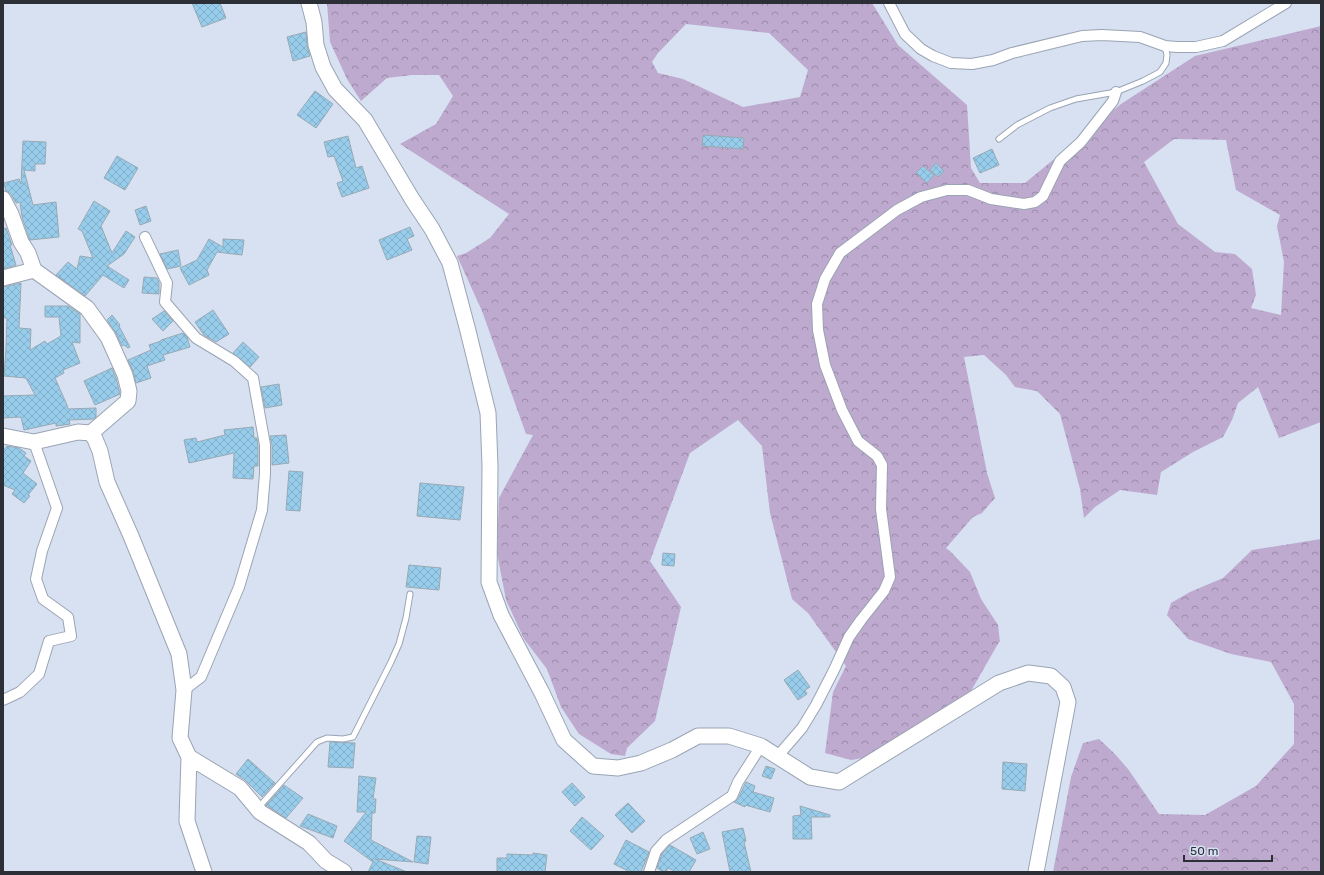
<svg xmlns="http://www.w3.org/2000/svg" width="1324" height="875" viewBox="0 0 1324 875" font-family="Rubik,sans-serif">
<defs>
<pattern id="forest-crowns" width="20" height="18" patternUnits="userSpaceOnUse"><rect width="20" height="18" fill="#bea9cf"/><path d="M2 6a3 3 0 1 1 6 0M12 15a3 3 0 1 1 6 0" fill="none" stroke="#9b8aa9"/></pattern>
<pattern id="building-cross-hatch" width="8" height="8" patternUnits="userSpaceOnUse"><rect width="8" height="8" fill="#97cdeb"/><path d="M0 0l8 8M0 8l8-8" fill="none" stroke="#82b0ca"/></pattern>
</defs>
<rect width="100%" height="100%" fill="#d7e1f2"/>
<path fill="url(#forest-crowns)" fill-rule="evenodd" d="M327,3H872L898,45L967,105L971,168L980,183H1025L1121,104L1195,56L1321,26V422L1279,438L1258,387L1238,403L1232,420L1223,437L1193,452L1161,472L1157,495L1120,490L1095,507L1084,518L1080,489L1060,414L1037,391L1015,387L1006,375L984,355L964,357L987,473L995,498L982,513L973,517L946,548L951,552L970,572L981,599L998,625L1000,642H999L967,698L870,757L851,760L825,753L833,692L846,666L808,613L792,599L770,513L762,446L738,420L690,453L650,561L681,607L655,721L627,748L625,756L611,754L579,734L561,707L547,669L524,639L506,600L497,553L499,498L533,435L526,434L482,311L457,256L466,253L490,238L509,214L400,144L436,124L453,96L439,75H412L387,78L361,101L347,79L330,42ZM686,24L769,33L808,70L800,97L743,107L683,79L658,73L652,62L658,53ZM1174,139L1226,140L1236,190L1280,215L1277,226L1284,262L1281,315L1251,308L1256,295L1252,269L1235,254L1215,252L1178,224L1144,162Z
M1321,539V872H1053L1071,777L1083,743L1099,739L1114,753L1128,769L1159,814L1205,815L1256,786L1294,744V704L1271,662L1231,654L1188,639L1167,615L1171,603L1190,592L1223,578L1252,550Z"/>
<path fill="url(#building-cross-hatch)" stroke="#98a9b4" d="M192,3H220L226,18L202,27Z
M306,32L307,46L310,56L293,61L287,37Z
M315,91L333,104L316,128L297,115Z
M703,135L744,138L743,149L702,146Z
M348,136L356,168L362,166L369,188L342,197L337,183L343,181L334,156L328,157L324,142Z
M23,141L46,142L45,164H35V171L24,170L33,205L56,202L59,237L30,240L22,217L20,202L16,203L11,194L6,191L4,183L19,179L21,184Z
M992,149L999,165L980,173L973,158Z
M117,156L138,168L125,190L104,178Z
M936,163L944,171L938,177L930,170Z
M923,166L934,175L927,183L916,173Z
M94,201L110,211L101,226L112,253L126,231L135,237L124,254L107,266L129,280L124,288L103,275L85,296L56,275L68,262L77,269L80,256L93,258L82,231L78,229Z
M146,206L151,221L140,225L135,210Z
M410,227L414,236L407,239L412,250L387,260L379,240Z
M6,228L12,245H10L16,265L3,269V229Z
M209,239L223,247V239L244,240L242,255L217,252L207,270L209,275L189,285L180,268L197,260Z
M178,250L181,266L167,269L160,254Z
M144,277L157,278L159,282V294L142,293Z
M21,283L19,328L31,329L30,350L45,341L47,344L61,336L59,317H45V306H68L80,314V343L72,342L80,363L63,370L64,373L55,378L67,405L68,409L96,408V417L93,419L69,420L70,424L56,426V423L24,430L21,417L3,418V396L35,395L26,378L4,376L6,348L7,318H3V287Z
M213,310L229,334L216,342L204,335L195,322Z
M164,311L173,321L163,331L152,319Z
M112,315L120,325L119,326L130,347L128,348L124,345L122,346L116,333L107,320Z
M183,333L187,337L190,347L163,355L165,360L147,366L151,378L136,383L133,371L128,360L151,350L149,345L161,341V340Z
M243,342L259,357L250,367L233,353Z
M112,368L116,378L120,394L95,405L84,381Z
M279,384L282,405L265,408L261,387Z
M253,427L254,438H257L258,446V466H254L253,479L233,478L234,453L189,463L184,440L196,438L197,442L225,435L224,430Z
M286,435L289,463L272,465V445L270,436Z
M7,446L19,448L26,453L24,456L31,461L23,473L37,484L28,495L30,496L24,503L12,494L15,490L3,485V451Z
M289,471L303,472L300,511L286,510Z
M420,483L464,487L460,520L417,516Z
M663,553L675,554L674,566L662,565Z
M409,565L441,568L439,590L406,587Z
M798,670L810,687L805,690L807,694L798,700L784,680Z
M330,742L355,743L353,768L328,767Z
M248,759L275,783L262,797L245,780L236,774Z
M1003,762L1027,764L1025,791L1002,789Z
M766,766L775,769L771,779L762,776Z
M359,776L376,778L373,799H376L375,813H372L371,840L413,862L375,859L407,872H368L373,862L344,841L366,812H357Z
M746,782L755,786L753,792L774,798L770,812L745,805V807L734,802L738,799Z
M572,783L585,797L575,806L562,792Z
M284,785L303,798L286,818L266,805Z
M628,803L645,821L632,833L615,815Z
M800,806L830,815V817H811L812,839H793V816L801,815Z
M308,814L337,826L333,838L300,826Z
M582,817L604,836L591,850L570,831Z
M743,828L746,841L744,842L751,872H730L722,832Z
M703,832L710,849L697,854L690,838Z
M417,836L431,837L428,864L414,862Z
M626,840L649,852L641,872H630L614,864Z
M670,845L696,860L689,872H676L668,868L666,872H664L657,868L662,854Z
M533,853L547,855L545,872H497V858H507V854L533,855Z"/>
<g fill="none" stroke-linecap="round" stroke-linejoin="round">
<g stroke="#9aa4b3" stroke-width="7">
<path id="lane" d="M999,139L1017,125L1050,108L1076,99L1116,92L1143,81L1160,72L1166,63L1167,55L1165,46
M258,808L317,742L327,738L343,739L353,737L391,662L399,644L406,618L410,594"/>
</g>
<g stroke="#9aa4b3" stroke-width="12">
<path id="street" d="M889,3L905,34L921,49L933,56L951,63L972,64L993,60L1012,53L1082,36L1102,35L1140,37L1165,46L1177,47H1196L1223,41L1286,3
M145,237L167,283L165,302L196,338L234,361L253,378L265,445V474L262,510L239,587L201,677L184,690
M3,700L20,692L39,674L49,641L71,636L68,617L43,599L36,579L42,551L57,508L34,442
M777,757L802,728L816,705L834,670L849,637L861,620L884,591L890,577L881,509L882,465L877,456L858,441L842,410L825,365L818,330L817,304L825,279L840,253L897,210L921,197L947,190H968L991,199L1024,204L1035,202L1043,196L1060,161L1081,142L1113,101L1116,92
M649,872L656,851L666,840L732,796L738,782L761,746"/>
</g>
<g stroke="#9aa4b3" stroke-width="17">
<path id="secondary" d="M309,3L314,22L316,45L323,67L335,89L365,120L412,199L432,229L450,263L468,331L488,413L490,466L489,582L501,615L542,693L564,740L593,766L618,768L641,763L672,750L698,736H729L761,746L810,777L839,782L999,683L1028,673L1051,676L1063,687L1068,702L1036,872
M3,199L11,214L21,242L28,253L34,270L87,308L108,337L125,375L129,391L128,401L91,433
M3,278L34,270
M3,436L34,442L78,432L91,433L95,439L100,451L107,482L131,536L179,654L184,690L180,738L189,757L240,788L260,812L309,843L326,861L344,872
M189,757L187,821L204,872"/>
</g>
<use href="#lane" stroke="#fff" stroke-width="5"/>
<use href="#street" stroke="#fff" stroke-width="10"/>
<use href="#secondary" stroke="#fff" stroke-width="15"/>
</g>
<rect width="1324" height="875" fill="none" stroke="#2c3036" stroke-width="8"/>
<path d="M1184 855v6h88v-6" fill="none" stroke="#2c3036" stroke-width="2"/>
<text x="1190" y="855" font-size="12" fill="#2c3036" stroke="#d7e1f2" stroke-width="3" paint-order="stroke">50 m</text>
</svg>
